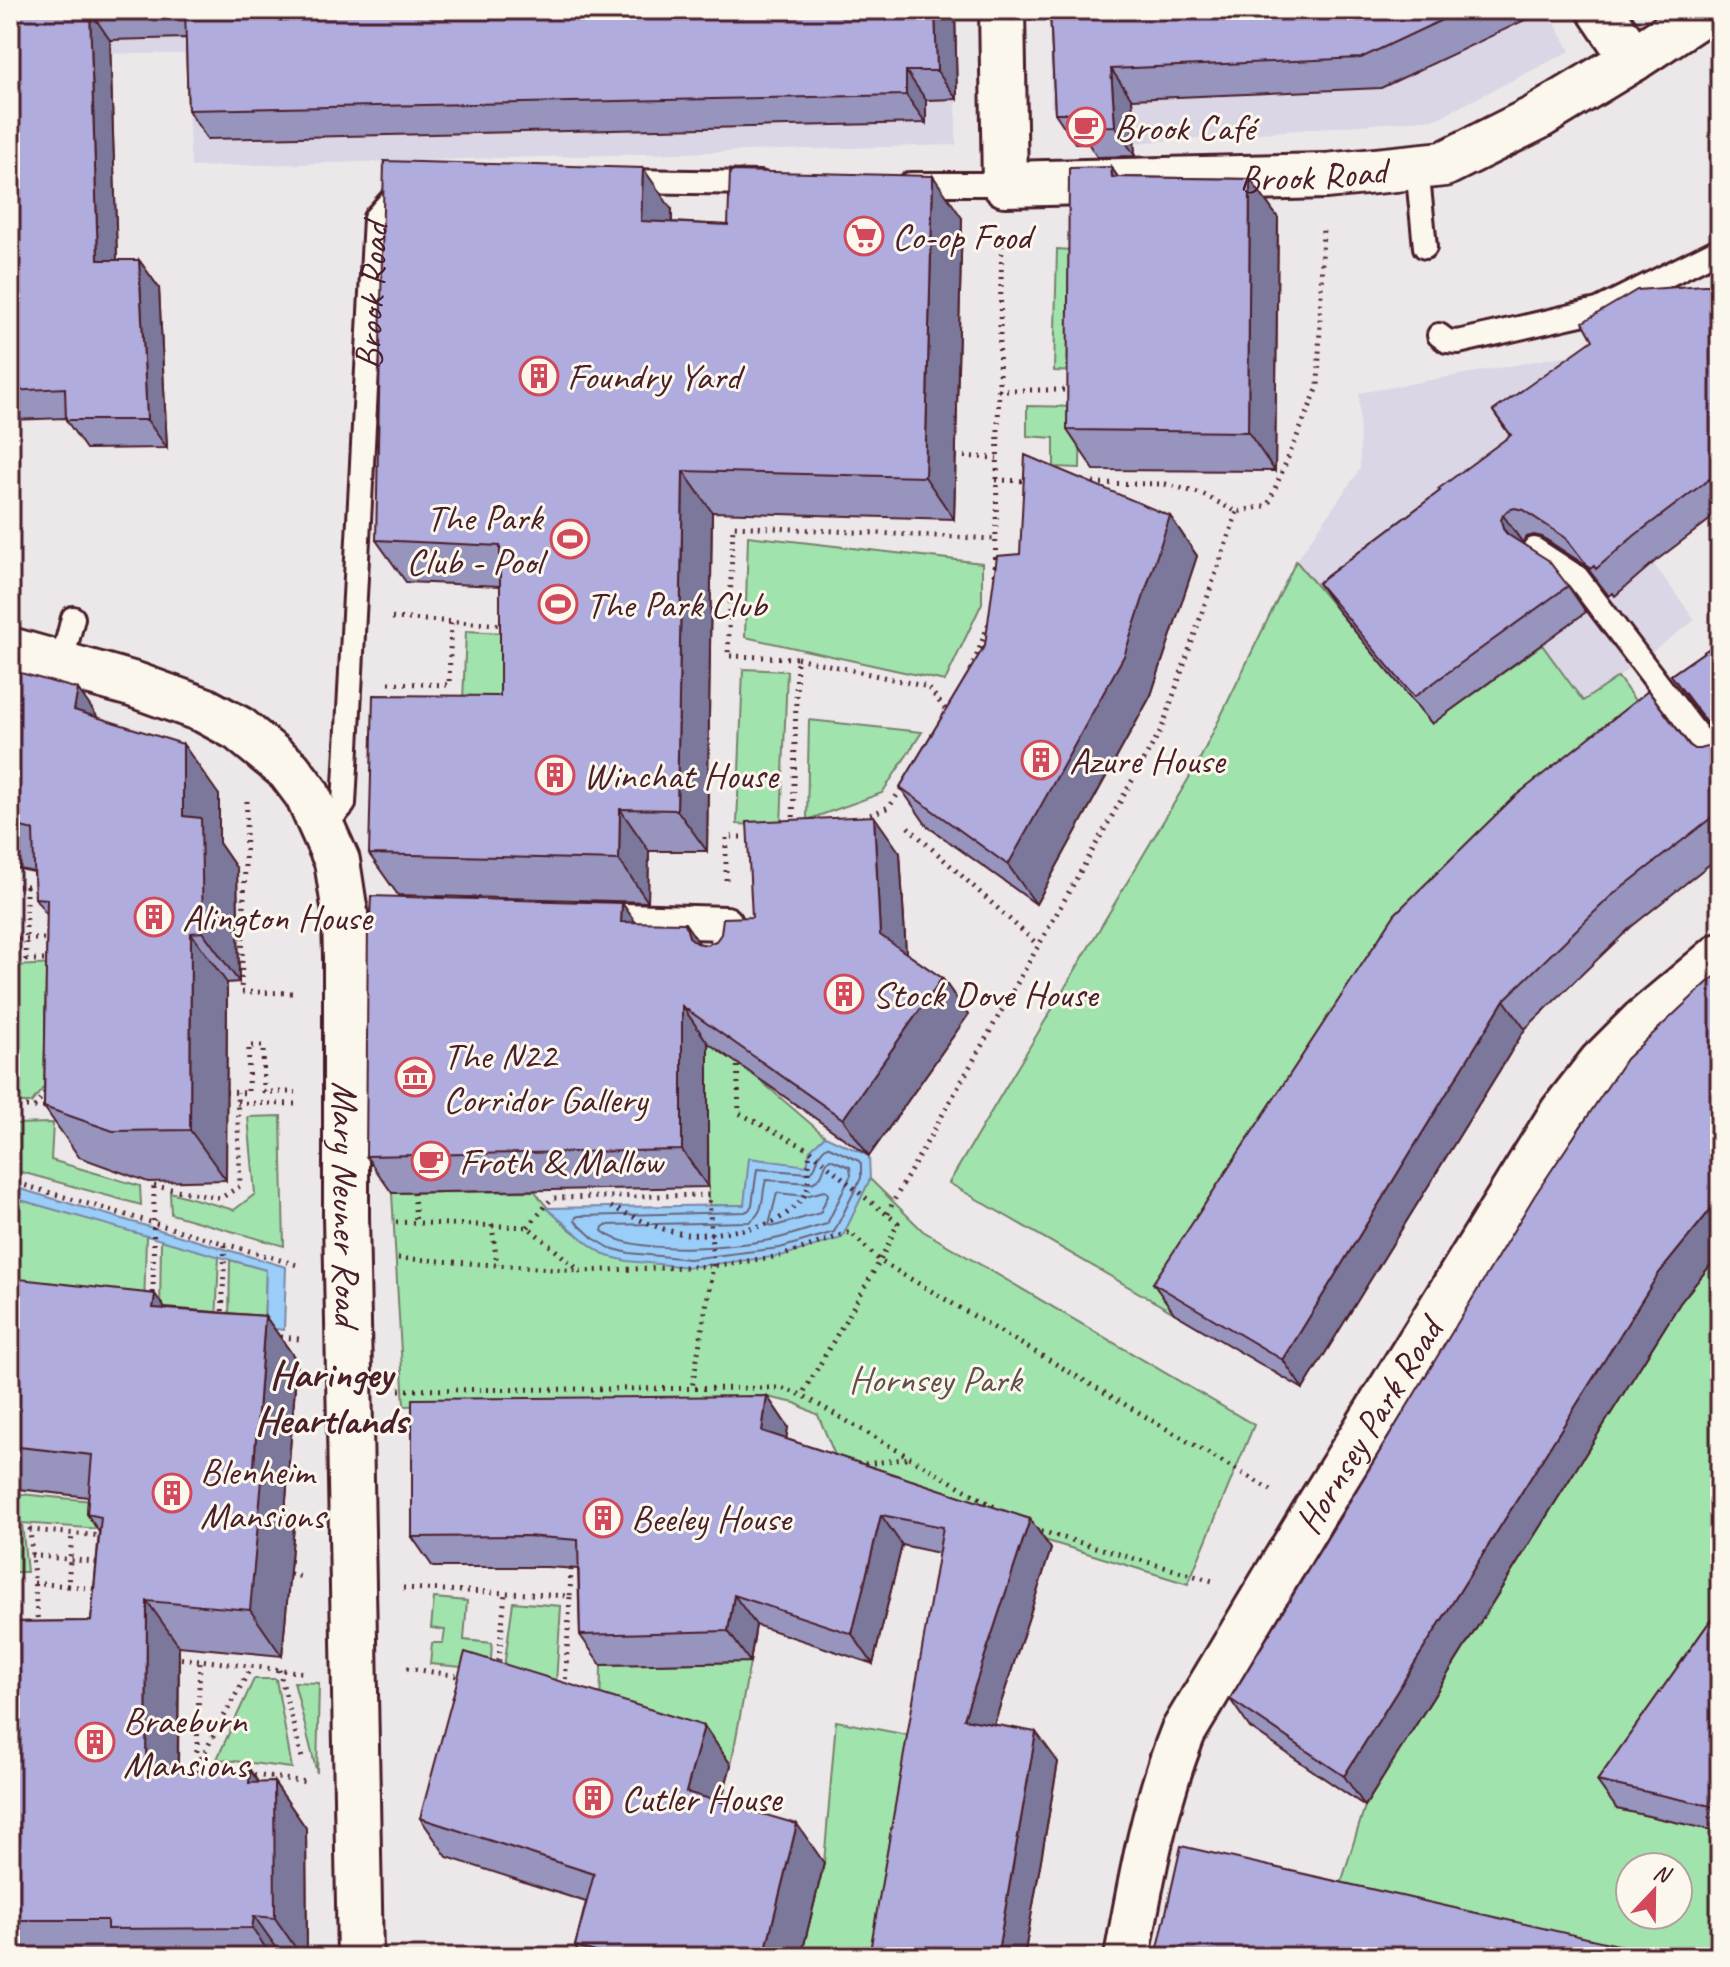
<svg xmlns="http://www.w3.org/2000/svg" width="1730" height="1967" viewBox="0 0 1730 1967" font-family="Caveat,sans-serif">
<rect width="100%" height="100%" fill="#ece8e9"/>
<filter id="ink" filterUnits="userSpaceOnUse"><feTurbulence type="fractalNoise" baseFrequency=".0125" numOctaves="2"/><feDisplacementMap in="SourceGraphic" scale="16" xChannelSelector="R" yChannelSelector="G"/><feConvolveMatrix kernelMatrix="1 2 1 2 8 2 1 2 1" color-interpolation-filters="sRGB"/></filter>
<g filter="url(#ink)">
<path fill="#dad6e5" d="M10,10H957L956,145L191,167L185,54L10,53Z
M1049,10H1548L1570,51L1436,119L1135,143L1131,99L1051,108Z
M1720,312V512L1653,563L1695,620L1584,702L1542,645L1432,724L1296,561L1360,469L1359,393L1602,349Z"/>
<path fill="#a1e3ad" stroke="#76816c" stroke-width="2" fill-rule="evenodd" d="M1057,249L1085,251L1082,372L1054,371Z
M1027,406L1081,407L1080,468L1054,467V438L1027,436Z
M748,536L982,563V603L945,681L745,637Z
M1296,561L1432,724L1542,645L1583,701L1618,677L1656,730L1174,1313L949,1183L1199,761Z
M466,631L526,634L522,733L463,701Z
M743,669L787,671L781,826L737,824Z
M809,720L922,732L882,793L807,820Z
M706,960L755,1076L825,1136L810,1150L808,1166L744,1205H709Z
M57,964L59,1069L31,1103H10V969L13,966Z
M281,1116L284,1246L171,1214L170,1192L234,1210L255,1194L248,1117Z
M53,1123L51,1160L140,1186L141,1205L10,1169V1124Z
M870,1179L923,1231L1254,1425L1188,1584L845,1479L818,1415L795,1403L767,1397L404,1406L392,1193L535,1191C553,1219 579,1237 607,1256L843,1234Z
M10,1197L146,1235L144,1312L10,1300Z
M161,1240L219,1256L216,1322L160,1315Z
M1720,1253V1663L1618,1809L1720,1832V1957H1560L1334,1906L1365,1806L1680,1303ZM1630,1867H1678V1915H1630Z
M230,1260L266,1270L264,1328L229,1322Z
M10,1493L102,1502L100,1529L22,1523L27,1572H10Z
M434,1598L467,1601L464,1640L492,1643L490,1675L462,1667L430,1664L432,1643H443L445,1630L431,1628Z
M513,1602L561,1606L556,1683L503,1675Z
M750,1662L731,1765L600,1724L601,1665Z
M254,1679H276L292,1768L217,1759Z
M294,1682L319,1683L317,1773Z
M836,1721L933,1740L896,1957H801L824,1863Z"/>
<path fill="#9acdf7" stroke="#7a87a5" stroke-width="2" d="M825,1136L869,1156L870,1179L842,1238L781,1256L689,1267L627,1261L607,1256L589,1244L546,1208L744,1205L749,1158L807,1166L810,1150Z
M10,1186L286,1267L284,1330L264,1328L266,1270L10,1197Z"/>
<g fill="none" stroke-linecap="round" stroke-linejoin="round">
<path stroke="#6a657d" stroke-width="2" d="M827,1146L859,1161L861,1164V1178L834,1232L780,1248L689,1259L629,1253L610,1248L593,1238L575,1221L576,1217L579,1216L745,1212L749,1210L752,1205L757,1169L809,1173C821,1166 813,1156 827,1146Z
M830,1159L850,1167L851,1175L827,1224C811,1228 795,1234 779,1238C740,1247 633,1257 602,1231L603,1227L606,1225L749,1222C766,1212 761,1196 766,1180L812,1183C827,1176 821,1166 830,1159Z
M824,1191L827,1192L828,1195L820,1213L775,1226L769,1225L777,1193L806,1196Z"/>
<g stroke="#4a1f2b" stroke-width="28">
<g id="service">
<path d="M1417,167L1425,247"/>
<path d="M622,181L760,183"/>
<path d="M910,184H1005"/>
<path d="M1439,335L1447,341L1458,342L1598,310L1720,249"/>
<path d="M1534,549L1577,577L1720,765"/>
<path d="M61,665L73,618"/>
<path id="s1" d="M315,803L327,814L337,812L344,804L375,218L403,187"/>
</g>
</g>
<g stroke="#4a1f2b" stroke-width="38">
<path id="pedestrian" d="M590,919L726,923L729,960"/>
</g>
<g stroke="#4a1f2b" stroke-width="50">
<g id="minor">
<path id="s2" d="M1002,10L1005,184L1326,176L1444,164L1536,118L1633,59L1707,10"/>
<path d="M1600,10L1633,59"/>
</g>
</g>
<g stroke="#4a1f2b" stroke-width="50">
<g id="tertiary">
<path id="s3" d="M10,650L135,685L204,710L239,729L289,770L307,794L337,861L345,913L346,958V1216L360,1957"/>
</g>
</g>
<g stroke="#4a1f2b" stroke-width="50">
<g id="secondary">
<path id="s4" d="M1127,1957C1141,1880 1154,1805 1183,1732L1313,1515L1562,1113L1601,1063L1643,1021L1720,956"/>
</g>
</g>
<path stroke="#4a1f2b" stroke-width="5" stroke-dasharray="2 6" stroke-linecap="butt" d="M998,390H1073
M956,456L997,458
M996,480L1027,481
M1085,483L1165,484L1202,494L1237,512L1268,505L1318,387L1323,227
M995,575L1002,233
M392,618L506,625
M797,658L928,687L948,713
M971,671L990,620
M389,683L449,685L451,621
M247,801L241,992L296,993
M863,818L889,807L904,785
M793,825L797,658L728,656L733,526L995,539
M908,827L1038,945
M726,880V837H753
M10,886H41
M26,886V960
M10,939H53
M10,960H53
M737,1058L739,1113L810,1150L862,1195L898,1223L880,1261L802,1395
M226,1092L248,1093L249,1046H263L264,1092H296
M237,1103L297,1104
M10,1107H48
M34,1107L47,1090
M10,1181L297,1265
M154,1186L221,1198L240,1186L237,1092
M414,1193L416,1223
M611,1207C635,1217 662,1232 687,1234C705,1236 756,1229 773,1222C784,1217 799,1204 806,1193C810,1186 808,1162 810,1151
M888,1214L893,1202L1162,728L1237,512
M396,1222L528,1227L580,1271L713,1266L781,1256L850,1232L880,1261L1271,1490
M492,1225L497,1265
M528,1227L552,1198L709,1195L713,1266L692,1388
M398,1258L579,1271
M153,1301L154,1183
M222,1319L225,1244
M273,1336L299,1339
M399,1390L781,1388L802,1395L1000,1510
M857,1465L911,1458
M1033,1529L1216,1582
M31,1555L102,1563
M290,1574L302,1577
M34,1583L68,1586L72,1534
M68,1586L98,1589
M403,1588L570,1596L571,1568
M38,1626L30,1530L103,1536
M173,1658L200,1660
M407,1668L464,1677
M498,1669L505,1593
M279,1670L302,1758
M565,1687L570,1596
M225,1771L196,1768L251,1667
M246,1774L308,1782
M196,1776L200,1660L305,1673"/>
<use href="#service" stroke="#fbf7ec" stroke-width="22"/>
<use href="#pedestrian" stroke="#fbf7ec" stroke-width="32"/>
<use href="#minor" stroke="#fbf7ec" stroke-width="44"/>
<use href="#tertiary" stroke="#fbf7ec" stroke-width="44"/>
<use href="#secondary" stroke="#fbf7ec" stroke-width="44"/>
</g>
<path fill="#9794be" stroke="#4a1f2b" stroke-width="2" d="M10,10H955L957,99L926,100V123L207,139L188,110L186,38L110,40L117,260H139L159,288L167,448L86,449L66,420V418L10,420V225H12Z
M1050,10H1544V11L1381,88L1132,99L1135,156L1097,157L1088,143H1075L1055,113Z
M1111,167L1118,177L1250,179L1278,218L1275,471L1094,470L1067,430Z
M672,210V222L728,225L962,218L954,519L712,512L707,851H649L648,902L398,895L369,854L500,696V586L406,582L376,540Z
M1720,285V512L1653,563L1615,596L1613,593L1609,596L1585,565L1542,537L1534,535L1527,537L1522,543L1568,586L1586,612L1432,724L1337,610L1318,583L1440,491L1510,436L1493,411Z
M1170,516L1197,556L1151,695L1036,904L927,826L900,787L985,645L1020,554Z
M1720,641V856L1631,927L1525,1029L1303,1389L1174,1313L1153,1283L1689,745L1695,749H1700L1707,747L1712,740V732L1671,675Z
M10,670L99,718L219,795V843L237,869L239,982L227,983L226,1180L148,1182L79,1157L44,1107L47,915L35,898L34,872L10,867Z
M900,853L906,953L942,978L968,1015L869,1156L708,1043V1187L392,1193L366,1156L622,903L635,922L699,944L707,945L716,941L752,917Z
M1720,973V1253L1680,1303L1365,1806L1250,1728L1230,1699Z
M10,1278L165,1308L265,1316L297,1361L285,1513L294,1526L282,1656L179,1646L178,1771L259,1783L274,1782L306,1828L307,1957H10V1622L91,1621L99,1532L87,1514L88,1497L10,1488Z
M767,1396L788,1427L786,1439L1030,1519L1051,1549L994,1724L1058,1762L1024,1957L939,1553L902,1545L873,1664L756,1625L750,1662L601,1665L580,1635L578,1569L547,1567H433L412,1537Z
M1720,1607V1832L1617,1809L1597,1781Z
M704,1726L731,1765L721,1802L824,1863L801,1957H582L575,1946L586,1902L447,1857L420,1818Z
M1158,1948L1671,1957H1164Z"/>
<path fill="#7b789b" stroke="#4a1f2b" stroke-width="2" d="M935,10H955L957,99L937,71Z
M90,11L110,40L118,288L98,260Z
M1111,69L1132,99L1135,156L1115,126Z
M906,71L926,100V123L906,95Z
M1111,167L1138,206L1112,177Z
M643,168L672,210L670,263L641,221Z
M933,176L962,218L954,519L925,477Z
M1250,179L1278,218L1275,471L1248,432Z
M139,260L159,288L167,448L147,420Z
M683,471L712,512L707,851L677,810Z
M1503,515L1522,542L1520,547L1503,529L1501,520Z
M1170,516L1197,556L1151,695L1036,904L1008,865Z
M78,689L114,740L74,710Z
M183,744L219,795V843L237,869L239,982L203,932L183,816Z
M620,809L649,851L648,902L619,860Z
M874,816L900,853L907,972L880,935Z
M622,903L648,940L621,922Z
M685,923L711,960L689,937Z
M191,933L227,983L226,1180L190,1130Z
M942,978L968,1015L869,1156L843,1119Z
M1504,1000L1525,1029L1303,1389L1283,1360Z
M682,1006L708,1043V1187L682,1150Z
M1720,1198V1253L1680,1303L1365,1806L1344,1776L1659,1273Z
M155,1294L187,1340L153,1308Z
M265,1316L297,1361L285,1513L294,1526L282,1656L250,1610L253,1479Z
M767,1396L788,1427L783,1461L762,1431Z
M881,1515L902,1545L873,1664L852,1634Z
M1030,1519L1051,1549L986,1749L964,1719Z
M734,1595L756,1625L750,1662L728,1631Z
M147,1601L179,1646L177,1817L146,1772Z
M704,1726L731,1765L713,1831L686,1792Z
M1036,1732L1058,1762L1024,1957H997Z
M250,1770L274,1805V1782L306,1828L307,1957H302L275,1918L249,1783Z
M797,1824L824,1863L801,1957H764Z
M254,1916L283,1957H272L252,1928Z"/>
<path fill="#b0acdd" stroke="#4a1f2b" stroke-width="2" d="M10,10H137L90,11L98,260H139L147,420H66L65,388L10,391V225H12L10,180Z
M185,10H935L937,71H906V95L188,110Z
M1050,10H1463L1361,58L1111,69L1115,126L1077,127V113H1055Z
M384,161L643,168L641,221L728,225L730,171L933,176L925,477L683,471L677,810L620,809L619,860L369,854L373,695L500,696V546L376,540Z
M1111,167L1112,177L1250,179L1248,432L1067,430L1069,168Z
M1704,285H1720V471L1634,536L1596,569L1594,566L1590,569L1566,538L1523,510L1515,508L1508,510L1503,515L1501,520L1503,529L1507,534L1548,560L1568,586L1414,697L1318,583L1440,491L1438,489L1511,435L1493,411L1593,340L1583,322L1637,290Z
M1025,455L1170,516L1124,656L1008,865L900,787L985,645L997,556L1020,554Z
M1720,641V811L1610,897L1504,1000L1283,1360L1153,1283L1395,914L1514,797L1648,691L1689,745L1695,749H1700L1707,747L1712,740L1713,734L1711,728L1671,675Z
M10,670L78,689L74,710L183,744V816L201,818L203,932L191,933L190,1130L113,1131L44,1107L47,899L35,898L33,830L10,824Z
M874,816L880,935L942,978L843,1119L682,1006V1150L366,1156L368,919H370L371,896L622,903L621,922L685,923L689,937L697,943L707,945L716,941L721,934L723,918L752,917L747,822Z
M1720,973V1198L1659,1273L1344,1776L1230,1699L1535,1195L1626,1059L1707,983Z
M10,1278L155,1294L153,1308L265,1316L253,1479L262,1480L250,1610L147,1601L146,1772L250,1770L249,1783L274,1782L275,1918L254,1916L252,1928L107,1929V1920H10V1622L91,1621L101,1517L87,1514L92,1455L10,1446Z
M767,1396L762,1431L1030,1519L964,1719L1036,1732L997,1957H869L943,1527L881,1515L852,1634L734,1595L728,1631L580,1635L578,1540L526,1536L412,1537V1399Z
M1720,1607V1808L1597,1781Z
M465,1652L704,1726L686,1792L797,1824L764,1957H613L575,1946L594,1874L420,1818Z
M1181,1846L1671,1957H1196L1158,1948Z"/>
</g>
<defs>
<g id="cafe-ring" transform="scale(2)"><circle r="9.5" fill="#fbf7ec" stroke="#d1495b" stroke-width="1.5"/><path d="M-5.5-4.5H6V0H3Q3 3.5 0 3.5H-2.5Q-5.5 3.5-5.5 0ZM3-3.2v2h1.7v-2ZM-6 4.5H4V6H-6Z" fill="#d1495b"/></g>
<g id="supermarket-ring" transform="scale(2)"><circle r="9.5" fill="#fbf7ec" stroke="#d1495b" stroke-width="1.5"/><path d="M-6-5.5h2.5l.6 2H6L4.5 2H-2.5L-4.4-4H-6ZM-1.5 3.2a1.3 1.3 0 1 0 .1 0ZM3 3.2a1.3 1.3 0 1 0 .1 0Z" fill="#d1495b"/></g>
<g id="building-ring" transform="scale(2)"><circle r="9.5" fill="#fbf7ec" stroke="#d1495b" stroke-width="1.5"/><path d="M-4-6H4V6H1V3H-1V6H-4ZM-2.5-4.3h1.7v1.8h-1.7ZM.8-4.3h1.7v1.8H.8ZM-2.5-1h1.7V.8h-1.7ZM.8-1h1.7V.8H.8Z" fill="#d1495b"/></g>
<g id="stadium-ring" transform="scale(2)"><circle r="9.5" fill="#fbf7ec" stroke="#d1495b" stroke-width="1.5"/><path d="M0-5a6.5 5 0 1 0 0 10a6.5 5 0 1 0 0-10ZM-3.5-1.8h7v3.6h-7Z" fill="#d1495b"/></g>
<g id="museum-ring" transform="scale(2)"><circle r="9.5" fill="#fbf7ec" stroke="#d1495b" stroke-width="1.5"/><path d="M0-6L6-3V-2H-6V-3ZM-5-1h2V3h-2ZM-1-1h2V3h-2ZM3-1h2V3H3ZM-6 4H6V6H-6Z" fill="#d1495b"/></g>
</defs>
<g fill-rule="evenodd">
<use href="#cafe-ring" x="1086" y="127"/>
<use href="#supermarket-ring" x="864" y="236"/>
<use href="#building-ring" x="539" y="376"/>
<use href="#stadium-ring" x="570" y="539"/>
<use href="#stadium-ring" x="558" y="604"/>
<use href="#building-ring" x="1041" y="760"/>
<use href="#building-ring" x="555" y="775"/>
<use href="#building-ring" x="154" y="917"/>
<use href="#building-ring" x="844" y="994"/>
<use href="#museum-ring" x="415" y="1077"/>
<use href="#cafe-ring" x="431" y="1161"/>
<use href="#building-ring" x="172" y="1493"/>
<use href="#building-ring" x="603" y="1518"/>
<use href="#building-ring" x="95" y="1742"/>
<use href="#building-ring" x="593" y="1798"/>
</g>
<g text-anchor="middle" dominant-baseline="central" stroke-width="6" stroke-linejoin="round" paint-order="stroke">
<g font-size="38" fill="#4a1f2b" stroke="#fbf7ec" text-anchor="start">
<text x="1114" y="127">Brook Café</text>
<text x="892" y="236">Co-op Food</text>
<text x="567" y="376">Foundry Yard</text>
<text x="542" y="517" text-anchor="end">The Park<tspan x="542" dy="44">Club - Pool</tspan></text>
<text x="586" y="604">The Park Club</text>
<text x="1069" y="760">Azure House</text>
<text x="583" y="775">Winchat House</text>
<text x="182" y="917">Alington House</text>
<text x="872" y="994">Stock Dove House</text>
<text x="443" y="1055">The N22<tspan x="443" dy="44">Corridor Gallery</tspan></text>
<text x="459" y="1161">Froth &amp; Mallow</text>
<text x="200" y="1471">Blenheim<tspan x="200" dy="44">Mansions</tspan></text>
<text x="631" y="1518">Beeley House</text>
<text x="123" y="1720">Braeburn<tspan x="123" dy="44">Mansions</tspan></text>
<text x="621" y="1798">Cutler House</text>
</g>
<g font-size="38" fill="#4a1f2b" stroke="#fbf7ec">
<text stroke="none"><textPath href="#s2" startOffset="482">Brook Road</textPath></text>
<text stroke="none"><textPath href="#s1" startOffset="546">Brook Road</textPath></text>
<text stroke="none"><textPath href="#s3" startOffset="754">Mary Neuner Road</textPath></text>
<text stroke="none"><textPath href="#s4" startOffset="590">Hornsey Park Road</textPath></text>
</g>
<g font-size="38" fill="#60504c" stroke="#fbf7ec">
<text x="935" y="1379">Hornsey Park</text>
</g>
<g font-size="40" font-weight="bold" fill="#4a1f2b" stroke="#fbf7ec">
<text x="331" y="1374">Haringey<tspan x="331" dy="46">Heartlands</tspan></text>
</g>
</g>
<rect width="1730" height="1967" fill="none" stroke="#fbf7ec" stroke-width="40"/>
<rect x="20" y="20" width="1690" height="1927" fill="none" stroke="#4a1f2b" stroke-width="3" filter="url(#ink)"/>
<g transform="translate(1654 1891) rotate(22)"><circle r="38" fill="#fbf7ec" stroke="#b4a19f" stroke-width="2"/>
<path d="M0-6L14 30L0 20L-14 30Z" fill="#d1495b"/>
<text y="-12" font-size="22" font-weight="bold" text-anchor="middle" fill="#4a1f2b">N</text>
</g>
</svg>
